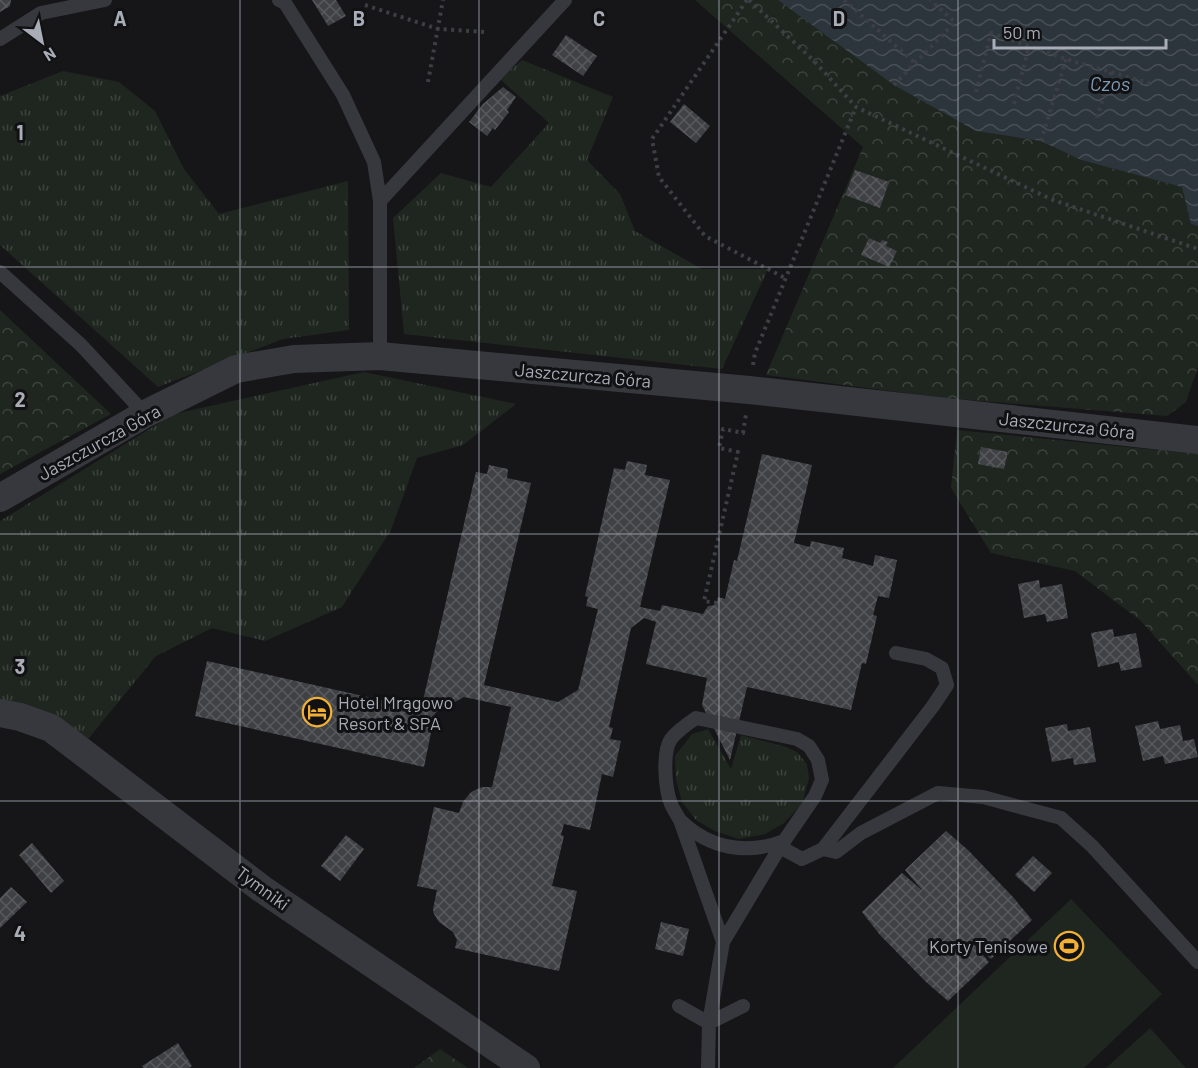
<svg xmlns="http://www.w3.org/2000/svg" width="1198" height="1068" viewBox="0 0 1198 1068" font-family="Barlow,sans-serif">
<defs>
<pattern id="grass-tufts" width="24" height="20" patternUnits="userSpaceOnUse" patternTransform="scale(1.5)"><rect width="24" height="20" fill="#1e261f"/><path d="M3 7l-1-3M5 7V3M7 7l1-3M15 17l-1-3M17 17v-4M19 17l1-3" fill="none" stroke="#3c433d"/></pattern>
<pattern id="forest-crowns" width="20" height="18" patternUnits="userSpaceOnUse" patternTransform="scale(1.5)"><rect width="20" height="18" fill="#1e261f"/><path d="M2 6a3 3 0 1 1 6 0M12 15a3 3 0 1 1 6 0" fill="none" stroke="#3c433d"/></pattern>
<pattern id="water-waves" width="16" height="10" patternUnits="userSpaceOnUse" patternTransform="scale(1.5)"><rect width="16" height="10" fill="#2c353c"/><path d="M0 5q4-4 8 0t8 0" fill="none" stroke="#485056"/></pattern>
<pattern id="building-cross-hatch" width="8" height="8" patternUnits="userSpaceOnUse" patternTransform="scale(1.5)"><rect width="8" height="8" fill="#404145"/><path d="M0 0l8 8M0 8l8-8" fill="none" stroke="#595a5e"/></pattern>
</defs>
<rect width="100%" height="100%" fill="#161618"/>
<path fill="url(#grass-tufts)" d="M522,60L613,97L587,160L620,194L635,231L702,269H768L722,369L404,334L393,218L441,173L491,187L549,123L500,79Z
M63,71L119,82L155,111L184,169L219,214L348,181L349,330L283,339L158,387L0,245V96Z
M364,372L516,404L463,445L417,458L391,530L342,607L265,641L212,628L156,656L80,749L0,719V521L174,414Z
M708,729L731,769L741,735L786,747L797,752L807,764L809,778L802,804L784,823L765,834L739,839L715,831L696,820L682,802L676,780L675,756L692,734Z"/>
<path fill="url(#forest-crowns)" d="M695,0H778L976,131L1041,141L1081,160L1183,187L1191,224L1198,226V367L1186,402L1167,416L945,398L766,375L863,147Z
M0,310L111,414L0,474Z
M957,430L1198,454V685L1141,621L1075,571L991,553L951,488Z
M440,1049L468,1068H414Z"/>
<path fill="#1e261f" d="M1071,899L1162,994L1084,1068H893Z
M1150,1028L1186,1068H1106Z"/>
<path fill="url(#water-waves)" d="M778,0H1198V226L1191,224L1182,187L1081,160L1041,141L976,131L894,85Z"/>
<path fill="url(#building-cross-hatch)" d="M0,0H11L10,6L0,12Z
M312,0H336L346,16L328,26Z
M566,35L597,56L583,76L552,55Z
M503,87L516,97L507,110L509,112L495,130L493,128L487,136L469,122L483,104Z
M684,104L710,126L696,143L670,122Z
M855,170L889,182L880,208L845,195Z
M869,238L880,243L882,240L888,242L886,246L897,251L889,267L861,255Z
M981,447L1008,452L1004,469L978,464Z
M762,454L812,465L794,543L810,547L811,541L844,548L842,558L873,566L875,555L897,560L889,598L878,596L873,615L877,616L866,664L862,663L851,710L747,687L730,760L702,705L707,678L646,664L656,622L644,618L631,628L609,727L613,728L610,739L621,741L613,777L602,774L590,830L564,824L561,835L564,836L552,886L577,891L559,971L455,948L457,940L453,932L439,922L434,914L433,909L437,890L417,886L434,807L459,813L463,802L471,792L482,787H492L511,707L464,697L435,713L424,767L195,716L207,661L421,709L476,472L487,474L489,465L508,469L507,478L531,483L484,685L558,702L578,690L598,609L586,606L588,597L585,596L614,468L625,470L627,461L647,465L645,475L670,480L640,607L660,611L662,605L703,614L708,606L716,605L718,597L725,599L734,560L737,561Z
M1039,580L1040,588L1062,584L1068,618L1047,622L1045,614L1024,618L1018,584Z
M1113,629L1114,637L1136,633L1142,667L1121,671L1119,662L1098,667L1091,633Z
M1158,721L1160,729L1180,725L1183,741L1194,739L1198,757L1165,764L1163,756L1143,761L1135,726Z
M1067,724L1068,731L1090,727L1096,762L1074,765L1073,758L1052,762L1045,728Z
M946,831L968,850L1013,897L1032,920L991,959L970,940L989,962L948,1001L926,982L880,935L862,912L902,873L923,891L905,870Z
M346,835L364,849L340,881L321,866Z
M32,843L64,881L51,893L19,855Z
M1033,856L1052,873L1034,892L1015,875Z
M11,887L27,902L0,928V898Z
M661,922L689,929L683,956L655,949Z
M178,1043L192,1066L189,1068H144L142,1066Z"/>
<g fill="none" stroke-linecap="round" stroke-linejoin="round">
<path stroke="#3d3f44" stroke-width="4" stroke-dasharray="3 4.5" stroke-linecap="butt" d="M747,0L652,139L659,177L705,236L787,279
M749,0L814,61L856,107L1053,200L1198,249
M844,0L915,63
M365,5L438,29L486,32
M428,82L443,0
M894,85L955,22L930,0
M976,92L991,33L1066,59L1152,84
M1014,104L1029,46
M1097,118L1111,72
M1041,141L1066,59
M753,365L755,353L856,107
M717,603L704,601L738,452L719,448L723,429L743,433L746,414"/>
<path stroke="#37383d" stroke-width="14" d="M279,0L285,3L343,95L374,162L380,201V356
M0,39L41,13L105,0
M380,201L565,0
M0,272L81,345L145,414
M681,821C710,849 747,855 784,841
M780,847L802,859L823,849L933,706L947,685L942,668L926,659L896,653
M823,849L836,852L861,833L938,793L983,797L1061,818L1092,846L1198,962
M679,1006L709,1023L743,1006
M708,1068L709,1023L723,942L780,847L815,796L822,780L818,760L809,746L797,739L696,718C687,724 678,730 671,739C662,752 665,789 671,804C673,809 677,815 680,820L723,942"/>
<path stroke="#37383d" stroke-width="28" d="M0,498L145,414L236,369L294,359L380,356L749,390L1198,440
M0,713L20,717L51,728L262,889L526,1068"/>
</g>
<path fill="none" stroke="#a8adb8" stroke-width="1.5" stroke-opacity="0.55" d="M240,0V1068M479,0V1068M719,0V1068M958,0V1068M0,267H1198M0,534H1198M0,801H1198"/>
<defs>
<g id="hotel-ring" transform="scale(1.5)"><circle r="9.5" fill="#111113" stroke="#f2b134" stroke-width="1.5"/><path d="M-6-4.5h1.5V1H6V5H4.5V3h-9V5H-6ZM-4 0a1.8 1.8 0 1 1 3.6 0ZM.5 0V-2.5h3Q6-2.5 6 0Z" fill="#f2b134"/></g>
<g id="stadium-ring" transform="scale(1.5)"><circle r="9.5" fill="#111113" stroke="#f2b134" stroke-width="1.5"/><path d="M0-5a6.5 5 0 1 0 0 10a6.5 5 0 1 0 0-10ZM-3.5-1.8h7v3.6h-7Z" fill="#f2b134"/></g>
</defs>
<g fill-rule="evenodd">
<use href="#hotel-ring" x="317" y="712"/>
<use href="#stadium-ring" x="1069" y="946"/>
</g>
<g text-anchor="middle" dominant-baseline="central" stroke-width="6" stroke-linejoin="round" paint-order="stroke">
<g font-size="18" fill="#a8adb8" stroke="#111113">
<text transform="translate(583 375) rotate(5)">Jaszczurcza Góra</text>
<text transform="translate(1067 425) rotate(6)">Jaszczurcza Góra</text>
<text transform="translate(99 442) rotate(-29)">Jaszczurcza Góra</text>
<text transform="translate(263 888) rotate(36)">Tymniki</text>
</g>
<g font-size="18" fill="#a8adb8" stroke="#111113" text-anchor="start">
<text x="338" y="702">Hotel Mrągowo<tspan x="338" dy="21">Resort &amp; SPA</tspan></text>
<text x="1048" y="946" text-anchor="end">Korty Tenisowe</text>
</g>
<g font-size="20" font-style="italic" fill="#7f9bb3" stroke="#111113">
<text x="1110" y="83">Czos</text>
</g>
</g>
<g font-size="20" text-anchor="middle" font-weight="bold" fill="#a8adb8" stroke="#111113" stroke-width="6" stroke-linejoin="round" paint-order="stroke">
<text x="120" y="26">A</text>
<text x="359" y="26">B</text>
<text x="599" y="26">C</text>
<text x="839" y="26">D</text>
<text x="20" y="140">1</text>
<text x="20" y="407">2</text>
<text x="20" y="674">3</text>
<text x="20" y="941">4</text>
</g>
<g transform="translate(42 42) rotate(148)" stroke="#111113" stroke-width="4.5" paint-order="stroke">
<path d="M0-4.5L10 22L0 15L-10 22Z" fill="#a8adb8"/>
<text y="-9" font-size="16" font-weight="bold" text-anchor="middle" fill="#a8adb8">N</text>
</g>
<path d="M994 39v9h172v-9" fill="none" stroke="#a8adb8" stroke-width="3"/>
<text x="1003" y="39" font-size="18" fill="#a8adb8" stroke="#111113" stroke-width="4.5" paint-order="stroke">50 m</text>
</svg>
